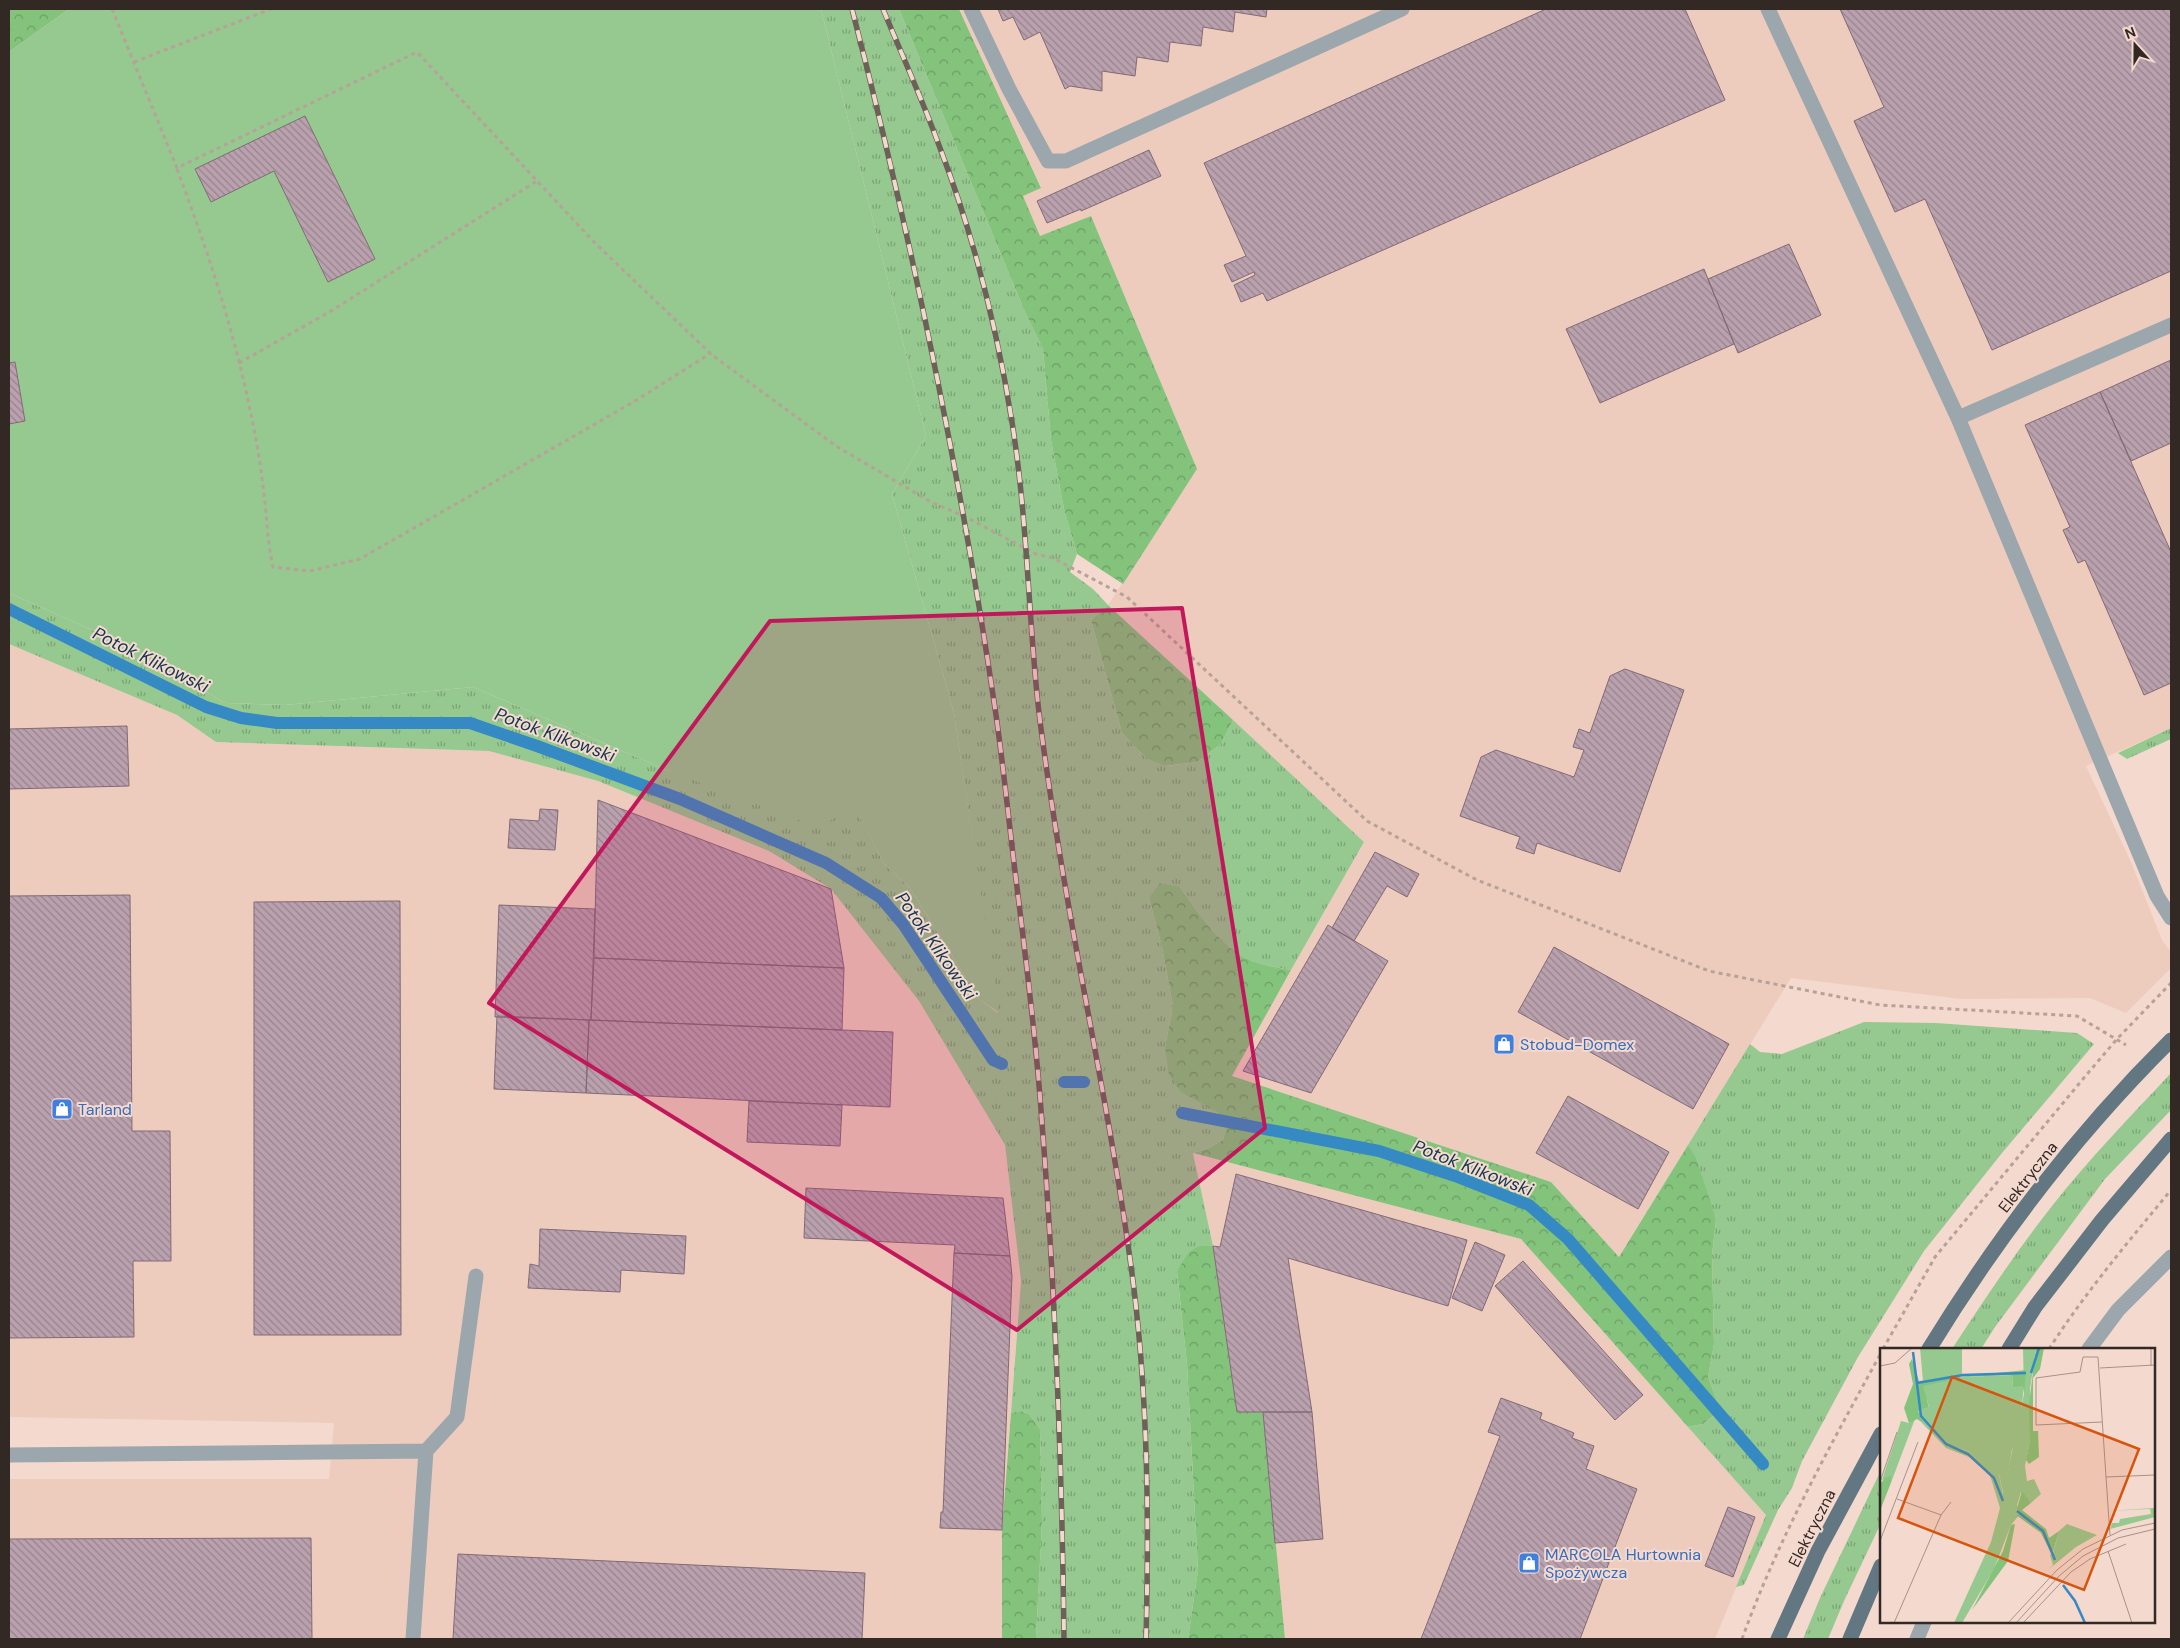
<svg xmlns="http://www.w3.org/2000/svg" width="2180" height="1648" viewBox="0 0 2180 1648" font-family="'DM Sans',sans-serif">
<defs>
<pattern id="grass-tufts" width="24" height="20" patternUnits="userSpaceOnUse" patternTransform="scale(1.25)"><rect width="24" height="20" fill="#95c98f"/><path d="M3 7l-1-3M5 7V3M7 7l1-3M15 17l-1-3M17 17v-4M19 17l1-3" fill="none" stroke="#7aa375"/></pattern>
<pattern id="forest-crowns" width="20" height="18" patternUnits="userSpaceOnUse" patternTransform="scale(1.25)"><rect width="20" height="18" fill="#83c37c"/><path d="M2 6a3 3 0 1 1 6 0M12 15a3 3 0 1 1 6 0" fill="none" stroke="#6c9e65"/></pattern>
<pattern id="building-back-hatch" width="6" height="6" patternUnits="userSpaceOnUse" patternTransform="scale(1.25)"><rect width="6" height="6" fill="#baa1ae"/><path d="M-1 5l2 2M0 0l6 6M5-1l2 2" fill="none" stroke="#98838d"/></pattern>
</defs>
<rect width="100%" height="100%" fill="#f4d9ce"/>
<path fill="#eeccbd" d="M959,9H2171V728L2086,766L2131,862L2162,940L2171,952V968L2126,1013L2090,998L1961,999L1791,978L1619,1257L1551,1182L1231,1076L1364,842L1108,605L1197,469L1091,216L1040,237L1023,196L1041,187Z
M9,644L177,715L216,742L489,751L598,781L769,851L831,889L919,1001L1005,1145L1021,1281L1002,1530V1639H9V1479H329L334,1423L9,1417Z
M1193,1153L1521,1239L1766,1515L1715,1639H1285L1275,1543L1237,1412L1213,1246Z"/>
<path fill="url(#grass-tufts)" d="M821,9H899L1025,312L1043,349L1051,440L1064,509L1077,554L1070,572L1093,589L1108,605L1091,620L1122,733L1147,759L1166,766L1197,762L1221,744L1233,720L1364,842L1291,970C1275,967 1252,964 1239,954C1214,937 1197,911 1180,887L1149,898L1162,947L1173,1006L1165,1047L1206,1104L1217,1112L1226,1128L1223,1140L1209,1148L1193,1153L1213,1246H1199L1177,1271L1187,1364L1198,1570L1188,1639H1036L1042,1522L1040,1429L1029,1414L1020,1411L1011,1413L1021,1281L1005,1145L919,1001L831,889L769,851L598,781L489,751L216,742L177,715L9,644V593L128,646L225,703L285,705L473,687L669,771L855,807L884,864L910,888L979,999L998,1013L954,713L892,494L926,436Z
M2171,728V739L2127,759L2118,753Z
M1864,1022L1936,1023L2077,1033L2094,1044L2002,1153L1924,1251L1858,1357L1802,1461L1792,1488L1778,1510L1744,1585L1736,1587L1766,1515L1688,1427L1703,1424L1713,1416L1717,1401L1708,1377L1714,1344L1712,1255L1716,1219L1688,1145L1750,1044L1760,1052L1782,1054Z
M2171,1073V1110L2105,1179L1995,1327L1981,1349H1952C1984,1300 2016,1252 2052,1206C2089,1159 2131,1116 2171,1073Z
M1881,1470V1523L1844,1601L1828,1639H1803L1820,1598Z"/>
<path fill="url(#forest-crowns)" d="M9,9H69L9,52Z
M899,9H959L1041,188L1023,196L1040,236L1091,216L1197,469L1123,584L1077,554L1064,509L1051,440L1043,349L1025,312Z
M1108,605L1233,720L1221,744L1197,762L1165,766L1147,759L1122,733L1091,620Z
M1160,883L1180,887C1197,911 1214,937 1239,954C1252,964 1275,967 1291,970L1232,1076L1551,1182L1619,1257L1688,1145L1696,1158L1716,1219L1712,1255L1714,1344L1708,1377L1717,1401L1713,1416L1703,1424L1688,1427L1521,1239L1193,1153L1209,1148L1223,1140L1226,1128L1217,1112L1181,1092L1169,1075L1165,1047L1173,1006L1162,947L1149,898Z
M1199,1246H1213L1237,1411L1263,1412L1285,1639H1188L1198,1570L1187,1364L1177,1271L1189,1252Z
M1020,1411L1029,1414L1040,1429L1042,1522L1036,1639H1002V1530L1011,1413Z"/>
<path fill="#95c98f" d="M69,9H821L926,436L892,494L954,713L999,1013L979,999L910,888L884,864L855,808L817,827L669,771L473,687L285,705L225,703L128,646L9,593V52Z"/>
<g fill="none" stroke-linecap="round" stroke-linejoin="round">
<path stroke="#358ac4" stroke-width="12" d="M9,609L206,707L241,718L277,723H470L537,746L680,799L826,863L881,898L903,924L993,1060L1002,1064
M1064,1082H1084
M1182,1113L1379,1151L1455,1176L1529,1205L1568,1239L1763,1464"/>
</g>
<path fill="url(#building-back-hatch)" stroke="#816a76" d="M998,9H1267L1266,17L1235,12L1233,32L1203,27L1201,46L1170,42L1168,62L1137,57L1135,76L1102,71V91L1070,86L1065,89L1040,32L1024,40L1013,17L1003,21Z
M1546,9H1685L1725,100L1267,301L1263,293L1241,302L1234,285L1255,275L1254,272L1232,282L1224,265L1246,256L1204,163Z
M1840,9H2171V271L1992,350L1925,199L1895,212L1854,121L1884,107Z
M305,116L375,259L328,282L274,171L211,202L195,169Z
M1149,150L1161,176L1081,211V209L1047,223L1037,201Z
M1789,244L1821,315L1738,353L1708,279Z
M1704,269L1734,344L1600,403L1566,329Z
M2171,360V443L2131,461L2100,392Z
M15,362L25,421L9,424V363Z
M2100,392L2171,552V683L2144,695L2085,560L2078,563L2063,530L2070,527L2025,425Z
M1625,669L1684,690L1620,872L1537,843L1534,854L1516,848L1520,837L1460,816L1481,757L1496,750L1574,777L1584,750L1573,747L1579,729L1590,733L1610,676Z
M127,726L129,786L9,789V729Z
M598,800L831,889L844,968L594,958Z
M540,809L558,810L555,850L508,848L510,819L539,821Z
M1375,852L1419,874L1407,897L1387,886L1354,941L1332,928Z
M130,895L132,1131H170L171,1261H133L134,1337L9,1338V896Z
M400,901L401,1335H254V902Z
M499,905L595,909L591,1020L495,1017Z
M1328,925L1388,961L1311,1093L1243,1071Z
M1554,947L1729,1044L1693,1109L1518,1012Z
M594,958L844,968L842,1030L591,1020Z
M497,1016L589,1020L586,1093L494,1089Z
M589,1020L893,1032L890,1107L586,1093Z
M1568,1096L1669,1152L1638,1209L1536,1153Z
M749,1101L842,1105L840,1146L747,1142Z
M1236,1174L1467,1240L1448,1306L1288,1258L1312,1412H1237L1213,1246L1220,1247Z
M806,1188L1003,1198L1010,1256L954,1253L955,1245L804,1238Z
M540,1229L686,1236L684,1274L621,1270L620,1292L528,1288L530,1264L539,1266Z
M1475,1242L1505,1255L1482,1311L1452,1298Z
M954,1253L1010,1256L1012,1276L1002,1530L940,1528L941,1512H943Z
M1523,1261L1643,1395L1615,1420L1495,1286Z
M1501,1398L1542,1413L1540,1419L1574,1433L1572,1438L1594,1446L1586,1469L1637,1489L1580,1639H1421L1500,1436L1488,1432Z
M1263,1412H1312L1323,1539L1275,1543Z
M1728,1507L1755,1517L1733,1577L1705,1566Z
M311,1538L312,1639H9V1539Z
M458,1554L865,1573L862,1639H453Z"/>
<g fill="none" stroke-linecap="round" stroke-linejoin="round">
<path stroke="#b7a199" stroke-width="3" stroke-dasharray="4 4" stroke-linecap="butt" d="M112,9L177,168L417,52L595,243L712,355L836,446L931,502L964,516L1036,554L1053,558L1127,597L1367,821L1477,880L1709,971L1880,1005L2077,1016L2126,1045
M134,62L271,9
M177,169C206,246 232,324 249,405C255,432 260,460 263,487C267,514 267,541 273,567L310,571L360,559L635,401L711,353
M239,363L331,311L537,181
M1883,1349L1935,1257L2088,1073L2117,1039L2171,983
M2049,1349C2085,1293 2128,1242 2171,1190
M1742,1639C1778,1539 1830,1446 1881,1353"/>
<path stroke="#9ba7ac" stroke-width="15" d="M971,9L1009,89L1048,161H1066L1402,9
M1768,9L1958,418L2171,325
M1958,418L2157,896L2171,918
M2089,1349L2118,1310L2171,1257
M9,1455L426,1451
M413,1639L426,1451L457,1417L476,1276
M1917,1639L1924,1622"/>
<path stroke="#627781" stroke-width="15" d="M1929,1349C1997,1238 2078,1132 2171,1040
M2009,1349L2035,1307L2102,1220L2171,1139
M1778,1639L1818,1551L1881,1434
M1850,1639L1881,1566"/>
<g stroke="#6e5f59" stroke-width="5.5">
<path id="rail" d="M852,9C912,241 961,477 996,715C1003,764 1008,813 1014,863C1024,945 1035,1027 1041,1110C1055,1286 1062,1463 1064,1639
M883,9C902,55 923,101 940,148C974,237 997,328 1012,422C1027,515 1028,610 1038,704C1043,748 1050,793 1057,837C1081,988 1115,1137 1134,1289C1148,1405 1149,1522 1146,1639"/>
</g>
<use href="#rail" stroke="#f4d9ce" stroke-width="4" stroke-dasharray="11" stroke-linecap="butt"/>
</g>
<path fill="#c2185b" fill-opacity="0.2" stroke="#c2185b" stroke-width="4" stroke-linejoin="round" d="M1182,608L1265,1128L1017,1330L489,1003L770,621Z"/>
<defs>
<g id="shop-square" transform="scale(1.125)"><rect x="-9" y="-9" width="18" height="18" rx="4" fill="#3f7fe0" stroke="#f4d9ce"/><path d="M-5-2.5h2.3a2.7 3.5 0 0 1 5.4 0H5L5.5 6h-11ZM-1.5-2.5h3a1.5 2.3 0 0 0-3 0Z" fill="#fff"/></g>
</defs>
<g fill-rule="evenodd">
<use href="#shop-square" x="1504" y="1044"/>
<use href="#shop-square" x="62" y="1109"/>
<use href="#shop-square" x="1529" y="1563"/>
</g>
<g text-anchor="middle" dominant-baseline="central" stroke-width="4" stroke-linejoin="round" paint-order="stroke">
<g font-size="16" fill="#366cbe" stroke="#f4d9ce" text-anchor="start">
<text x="1520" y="1044">Stobud-Domex</text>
<text x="78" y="1109">Tarland</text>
<text x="1545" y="1554">MARCOLA Hurtownia<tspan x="1545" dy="18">Spożywcza</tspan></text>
</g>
<g font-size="16" fill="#322824" stroke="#f4d9ce">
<text transform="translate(2028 1177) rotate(-52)">Elektryczna</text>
<text transform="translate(1812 1528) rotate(-63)">Elektryczna</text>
</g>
<g font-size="18" font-style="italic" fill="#13374f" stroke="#f4d9ce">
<text transform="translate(151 660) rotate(26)">Potok Klikowski</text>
<text transform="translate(555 735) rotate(20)">Potok Klikowski</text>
<text transform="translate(936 946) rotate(55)">Potok Klikowski</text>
<text transform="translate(1473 1168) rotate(21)">Potok Klikowski</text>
</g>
</g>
<g transform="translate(1880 1348)">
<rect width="275" height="275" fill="#f4d9ce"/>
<path d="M143,0H156L150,41V93L145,118L147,133L154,131L161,146L151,155L141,144L137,157L140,166L131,177L114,221L82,275H74L111,194L120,160L110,127L89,109L66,100L42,75L38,62L68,97L90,104L119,126L123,147L144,46ZM35,71L12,132V130L2,132L21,73L29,75ZM274,160L275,169L230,181L232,175H239L240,171L271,166L270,161L228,163ZM187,176L217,187L196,199L168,222L173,217L170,207L173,205L179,183Z" fill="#95c98f"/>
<path d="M156,0H164L160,21L153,30V83H158L159,109L149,116L146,112L150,93L149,56ZM32,11L39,33L146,22L144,46L143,39H133L132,27L83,29L61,36L47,52L49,60L38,63L43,75L37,71L29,75L24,60L33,36L29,16ZM11,128L12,132L0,163V136L6,129ZM142,143L151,155L142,162L166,181L169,190L179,183L172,207L161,185L136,167L140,166L137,160ZM135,176L128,213L92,262L123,203L131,177Z" fill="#83c37c"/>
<path d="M40,0H82V27L43,33ZM132,27L133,39L143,38V47L137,97L132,101L124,149L119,126L115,127L90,104L68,97L42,68L41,61L49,59L43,38L83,29Z" fill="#95c98f"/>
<path fill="none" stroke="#358ac4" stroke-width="2.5" d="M33,4L41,68L66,96L88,106L114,130L123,153M151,25L159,0M37,35L83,27L146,25M137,163L163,183L175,212M183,237L195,253L205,275"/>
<path fill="none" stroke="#a6928a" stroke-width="1" d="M0,18L15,15L32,0M271,18V0M220,20L275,17M222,74L156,77V30L200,24L203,9H218L226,129L275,127M226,129L230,187M0,134L17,84M17,151L61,167M0,193L38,94M228,203L252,275M14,275L61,167L71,154M128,275L177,222L203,201L242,182L275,175M136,275L179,228L203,208L238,190L275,181M143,275L191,224L210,211L246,196"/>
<path fill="#d6540e" fill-opacity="0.15" stroke="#d6540e" stroke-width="2.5" d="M72,29L259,101L204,242L18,170Z"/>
<rect width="275" height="275" fill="none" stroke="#322824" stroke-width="2.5"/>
</g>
<rect width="2180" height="1648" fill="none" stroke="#322824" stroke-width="20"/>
<g transform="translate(2135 45) rotate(339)" stroke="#f4d9ce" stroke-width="4" paint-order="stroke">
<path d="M0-4L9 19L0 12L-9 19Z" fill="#322824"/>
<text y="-8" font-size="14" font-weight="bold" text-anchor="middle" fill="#322824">N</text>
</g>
</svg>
